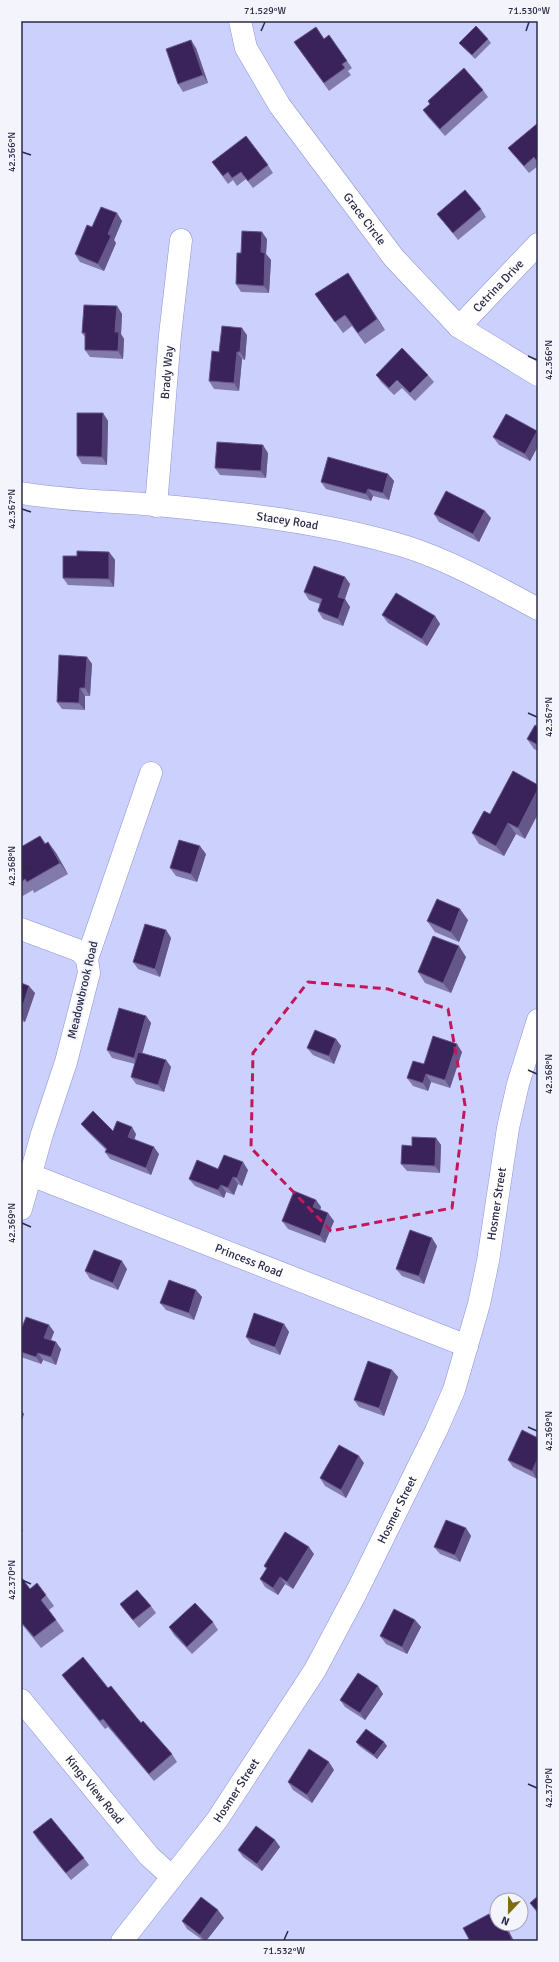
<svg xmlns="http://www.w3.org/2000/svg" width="559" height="1962" viewBox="0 0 559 1962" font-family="Signika,sans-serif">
<rect width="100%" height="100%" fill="#cbd0fc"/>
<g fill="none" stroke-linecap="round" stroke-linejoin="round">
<g stroke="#8e93d8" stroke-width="23">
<g id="minor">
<path id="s1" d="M240,21L246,48L280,106L394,258L459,327L538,375"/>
<path id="s2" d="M459,327L538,244"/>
<path id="s3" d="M21,493C62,500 103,501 144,504C232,512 322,521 407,547C453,562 495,586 538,609"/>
<path id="s4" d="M156,506L170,335L181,240"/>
<path d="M21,929L80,951L87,959"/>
<path id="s5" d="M31,1175L467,1346"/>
<path d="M21,1209L42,1134L66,1062L89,973L87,959L151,773"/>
<path id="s6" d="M21,1700L149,1856L172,1877"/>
<path id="s7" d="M122,1941L217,1820L315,1670L357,1591L436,1431L454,1390L479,1304L488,1261L508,1128L518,1084L538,1020"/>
</g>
</g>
<use href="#minor" stroke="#fff" stroke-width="22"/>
</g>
<path fill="#827aab" d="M329,35L352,68L348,71L351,75L329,91L294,42L324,39Z
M488,39L491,43L475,59L459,43Z
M196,48L208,83L183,92L178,84Z
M483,90L488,97L445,136L428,117L423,110L430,104L428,101Z
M538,123V166L529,173L514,155L508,148Z
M212,162L268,165L273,173L253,188L246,179L237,186L233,180L228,184Z
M481,209L486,217L458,240L443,221L437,214Z
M122,221L114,240L116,243L104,271L80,262L75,254L92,227Z
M267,239L266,254L271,260L269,293L241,292L236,284L241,253Z
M348,273L385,330L365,344L352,326L343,333L315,294Z
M117,306L122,314L121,334L124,339L123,359L90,357L85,350V337L82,333Z
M247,335L245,360L242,359L239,391L214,389L209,381L219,352Z
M376,375H428L434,382L415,401L402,388L394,395L381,382Z
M103,413L108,421L107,465L82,464L77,456Z
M538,432V446L530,461L499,445L493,437Z
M268,453L266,478L220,475L215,468Z
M388,474L394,481L389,500L373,496L371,501L326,489L321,482Z
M434,514L491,518L479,542L439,522Z
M109,552L115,560L114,587L68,585L63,578L77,556Z
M345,577L350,584L345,599L350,607L343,626L323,619L318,611L320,604L309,600L304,592Z
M382,615L435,616L440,624L427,646L388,623Z
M87,657L92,664L90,696H85V710L62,709L57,702Z
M538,727V751L534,749L527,739Z
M513,771L525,839L516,834L504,856L479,844L472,833L490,814Z
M40,836L46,844L48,842L56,853L68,874L34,893L33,890L21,897V847Z
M206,854L197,882L176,876L170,868Z
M468,920L459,942L435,932L427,921Z
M166,930L171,938L160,977L138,969L133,962Z
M466,957L451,993L425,983L418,972Z
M21,983L35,993L25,1022L21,1021Z
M146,1016L151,1023L142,1053L166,1060L171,1067L164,1092L136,1084L131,1077L135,1064L112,1058L107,1050Z
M336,1039L341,1046L334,1064L313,1055L307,1048Z
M462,1052L450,1088L431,1082L428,1091L413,1086L407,1078L424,1064Z
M81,1124L113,1131L136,1134L134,1140L159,1154L151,1175L110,1159L105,1152L106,1150L86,1130Z
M436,1138L441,1145L440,1173L407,1171L401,1164L412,1146Z
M218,1169L248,1170L242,1186L238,1184L234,1195L226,1192L224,1198L195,1186L189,1179Z
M316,1200L321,1207L320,1210L334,1221L325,1243L288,1229L282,1221Z
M437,1246L424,1284L402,1276L396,1269Z
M127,1269L118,1290L90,1279L85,1271Z
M196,1290L202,1297L194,1320L166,1310L160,1303Z
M284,1324L289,1332L280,1355L251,1344L246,1337Z
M49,1325L54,1332L51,1340L61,1349L56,1365L43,1360L41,1364L21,1357V1330Z
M392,1370L398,1377L384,1416L359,1407L354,1400Z
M538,1438L537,1479L513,1467L508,1460Z
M364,1463L346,1498L325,1486L320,1478Z
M466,1528L471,1536L460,1562L440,1554L434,1547Z
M314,1554L293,1589L285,1584L278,1595L265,1587L260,1579L266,1569L264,1566Z
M21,1577L30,1589L46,1595L54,1606L49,1610L64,1631L41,1648L21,1623Z
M120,1604L151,1606L156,1613L139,1628L125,1611Z
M415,1620L421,1627L407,1654L386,1644L380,1636Z
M213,1622L218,1630L192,1654L174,1635L169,1627Z
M62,1675L108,1688L172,1754L177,1762L154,1781L108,1727L105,1729L67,1682Z
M378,1686L383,1694L365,1720L345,1707L340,1700Z
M356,1742L387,1746L377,1759L359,1746Z
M334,1770L312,1803L293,1790L288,1782Z
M33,1832L84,1858L89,1865L71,1880L38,1840Z
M275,1840L280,1847L262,1871L243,1857L238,1850Z
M538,1896V1914L530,1903Z
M224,1918L206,1941H204L187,1929L182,1921Z"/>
<path fill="#66578b" d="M191,40L196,48L208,83L203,75Z
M117,213L122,221L114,240L116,243L104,271L98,264L108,234Z
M262,232L267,239L266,254L271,260L269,293L264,286L261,252Z
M348,273L355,284L385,330L377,319Z
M117,306L122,314L121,334L124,339L123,359L118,351L115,332Z
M242,328L247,335L245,360L240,352Z
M237,352L242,359L239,391L234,383Z
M103,413L108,421L107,465L102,457Z
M537,431L538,432V446L530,461L525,454Z
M263,445L268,453L266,478L261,471Z
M388,474L394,481L389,500L383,493Z
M368,489L373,496L371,501L366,494Z
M485,511L491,518L479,542L473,534Z
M109,552L115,560L114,587L109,579Z
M345,577L350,584L343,604L338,597Z
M345,599L350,607L343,626L338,619Z
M435,616L440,624L427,646L422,639Z
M87,657L92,664L90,696L85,688Z
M80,688L85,696V710L79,703Z
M538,789V814L525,839L518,828Z
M508,823L516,834L504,856L496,846Z
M48,842L56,853L68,874L60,863Z
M200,846L206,854L197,882L191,874Z
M460,909L468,920L459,942L451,932Z
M166,930L171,938L160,977L155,969Z
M459,946L466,957L451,993L443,983Z
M29,986L35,993L25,1022L21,1016V1011Z
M146,1016L151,1023L139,1065L134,1058Z
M336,1039L341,1046L334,1064L329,1056Z
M457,1044L462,1052L450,1088L445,1080Z
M166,1060L171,1067L164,1092L158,1085Z
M426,1074L431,1082L428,1091L423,1083Z
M132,1127L136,1134L133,1144L128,1137Z
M436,1138L441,1145L440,1173L435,1166Z
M154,1147L159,1154L151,1175L146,1168Z
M243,1162L248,1170L242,1186L237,1178Z
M233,1177L238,1184L234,1195L228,1188Z
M221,1185L226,1192L224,1198L218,1190Z
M316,1200L321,1207L318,1215L313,1207Z
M328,1213L334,1221L325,1243L320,1236Z
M432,1238L437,1246L424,1284L419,1276Z
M122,1261L127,1269L118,1290L113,1283Z
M196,1290L202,1297L194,1320L189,1313Z
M284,1324L289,1332L280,1355L275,1347Z
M49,1325L54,1332L49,1345L44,1338Z
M56,1342L61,1349L56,1365L51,1357Z
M38,1353L43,1360L41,1364L36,1357Z
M392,1370L398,1377L384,1416L379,1408Z
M21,1410L24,1414L21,1423Z
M359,1456L364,1463L346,1498L341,1490Z
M538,1458V1477L537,1479L532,1471Z
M21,1523L23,1532L21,1530Z
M466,1528L471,1536L460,1562L455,1555Z
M309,1547L314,1554L293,1589L287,1582Z
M280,1577L285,1584L278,1595L273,1588Z
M415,1620L421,1627L407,1654L402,1647Z
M378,1686L383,1694L365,1720L360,1713Z
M384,1742L387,1746L377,1759L374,1755Z
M329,1762L334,1770L312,1803L307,1795Z
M275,1840L280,1847L262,1871L257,1864Z
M218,1910L224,1918L206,1941H205L200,1935Z
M489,1914L494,1921L501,1933L495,1926Z
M504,1924L508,1929L514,1941H513Z"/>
<path fill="#3a235a" stroke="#66578b" d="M476,26L488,39L472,55L459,43Z
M316,27L324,39L329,35L347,61L342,64L345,68L324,83L294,42Z
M191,40L203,75L178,84L166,49Z
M464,68L483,90L440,129L423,110L430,104L428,101Z
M538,123V158L536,160L534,157L524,166L508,148Z
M246,136L268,165L248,181L241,172L232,178L228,172L223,176L212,162Z
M465,190L481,209L453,233L437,214Z
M101,207L117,213L108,234L111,236L98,264L75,254L87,225L92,227Z
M242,231L262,232L261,252L265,253L264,286L236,284L237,253H241Z
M348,273L377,319L358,333L345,315L335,322L315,294Z
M84,305L117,306L115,332H119L118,351L85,350V333H82Z
M222,326L242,328L240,352H237L234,383L209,381L212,351L219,352Z
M402,348L428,375L410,393L397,380L389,388L376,375Z
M77,413H103L102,457L77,456Z
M506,414L537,431L525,454L493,437Z
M217,442L263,445L261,471L215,468Z
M328,457L388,474L383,493L368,489L366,494L321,482Z
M446,491L485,511L473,534L434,514Z
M77,551L109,552V579L63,578V556H77Z
M314,566L345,577L338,597L345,599L338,619L318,611L322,599L304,592Z
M396,593L435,616L422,639L382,615Z
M59,655L87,657L85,688H80L79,703L57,702Z
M535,725L538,727V745L527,739Z
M513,771L538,785V789L518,828L508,823L496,846L472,833L484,811L490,814Z
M40,836L45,844L48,842L60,863L27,882L25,879L21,882V847Z
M179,840L200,846L191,874L170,868Z
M437,899L460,909L451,932L427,921Z
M145,924L166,930L155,969L133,962Z
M433,936L459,946L443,983L418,972Z
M21,983L29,986L21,1011Z
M119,1008L146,1016L134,1058L107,1050Z
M315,1030L336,1039L329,1056L307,1048Z
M433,1036L457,1044L445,1080L426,1074L423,1083L407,1078L413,1061L424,1064Z
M138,1052L166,1060L158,1085L131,1077Z
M93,1111L113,1131L117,1121L132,1127L128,1137L154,1147L146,1168L105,1152L107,1149L81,1124Z
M412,1137L436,1138L435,1166L401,1164L402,1145L412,1146Z
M224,1155L243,1162L237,1178L233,1177L228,1188L221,1185L218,1190L189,1179L197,1160L218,1169Z
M294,1191L316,1200L313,1207L328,1213L320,1236L282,1221Z
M410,1230L432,1238L419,1276L396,1269Z
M94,1250L122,1261L113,1283L85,1271Z
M169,1280L196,1290L189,1313L160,1303Z
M254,1313L284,1324L275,1347L246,1337Z
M26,1317L49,1325L44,1338L56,1342L51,1357L38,1353L36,1357L21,1352V1330Z
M368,1361L392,1370L379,1408L354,1400Z
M522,1430L538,1438V1458L532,1471L508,1460Z
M339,1445L359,1456L341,1490L320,1478Z
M446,1520L466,1528L455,1555L434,1547Z
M285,1532L309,1547L287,1582L280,1577L273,1588L260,1579L267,1568L264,1566Z
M21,1577L30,1589L37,1583L46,1595L41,1600L56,1620L34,1637L21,1622Z
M137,1590L151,1606L133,1620L120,1604Z
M195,1603L213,1622L187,1647L169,1627Z
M394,1609L415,1620L402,1647L380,1636Z
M83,1657L108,1688L111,1686L141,1723L143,1721L172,1754L149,1774L103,1719L100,1721L62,1675Z
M358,1673L378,1686L360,1713L340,1700Z
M366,1729L384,1742L374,1755L356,1742Z
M309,1749L329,1762L307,1795L288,1782Z
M51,1818L84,1858L66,1873L33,1832Z
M256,1826L275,1840L257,1864L238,1850Z
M538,1896V1912L530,1903Z
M201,1897L218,1910L200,1935L182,1921Z
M489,1914L495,1926L498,1924H504L513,1941H466L469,1939L463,1928Z"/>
<path fill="none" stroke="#c2185b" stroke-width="3" stroke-dasharray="8 5" stroke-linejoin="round" d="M308,982L388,989L448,1009L465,1105L452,1208L331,1231L251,1148L253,1053Z"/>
<path fill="none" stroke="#2a2b48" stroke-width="1.5" d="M261,31L265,22M526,31L529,22M22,152L31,155M528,356L537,360M22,509L31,512M528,713L537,717M22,866L31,870M528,1070L537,1074M22,1223L31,1227M528,1427L537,1431M22,1580L31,1584M528,1784L537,1788M284,1940L288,1931"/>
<g text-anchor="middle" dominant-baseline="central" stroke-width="4" stroke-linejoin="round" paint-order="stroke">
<g font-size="12" fill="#2a2b48" stroke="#f3f4fc">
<text stroke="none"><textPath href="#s1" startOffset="236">Grace Circle</textPath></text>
<text stroke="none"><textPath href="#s2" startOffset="57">Cetrina Drive</textPath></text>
<text stroke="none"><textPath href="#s4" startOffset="134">Brady Way</textPath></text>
<text stroke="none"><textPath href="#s3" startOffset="268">Stacey Road</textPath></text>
<text transform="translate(83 990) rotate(-77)">Meadowbrook Road</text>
<text stroke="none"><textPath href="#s7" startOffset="837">Hosmer Street</textPath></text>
<text stroke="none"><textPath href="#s5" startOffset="234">Princess Road</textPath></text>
<text stroke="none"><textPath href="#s7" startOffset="513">Hosmer Street</textPath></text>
<text stroke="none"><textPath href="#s6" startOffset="116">Kings View Road</textPath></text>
<text stroke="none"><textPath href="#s7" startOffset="189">Hosmer Street</textPath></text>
</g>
</g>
<rect width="559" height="1962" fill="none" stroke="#f3f4fc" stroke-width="44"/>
<g transform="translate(509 1912) rotate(202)"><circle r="19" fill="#f3f4fc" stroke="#a3a4b4"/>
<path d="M0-3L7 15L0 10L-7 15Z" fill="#7c6e0c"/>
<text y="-6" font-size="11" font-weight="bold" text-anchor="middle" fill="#2a2b48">N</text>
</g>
<rect x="22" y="22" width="515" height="1918" fill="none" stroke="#2a2b48" stroke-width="1.5"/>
<g font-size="10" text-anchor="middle" fill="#2a2b48">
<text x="265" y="14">71.529°W</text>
<text x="529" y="14">71.530°W</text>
<text transform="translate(11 152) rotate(-90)" y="4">42.366°N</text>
<text transform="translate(548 360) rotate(-90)" y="4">42.366°N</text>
<text transform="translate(11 509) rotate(-90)" y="4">42.367°N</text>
<text transform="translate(548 717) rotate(-90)" y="4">42.367°N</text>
<text transform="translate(11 866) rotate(-90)" y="4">42.368°N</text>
<text transform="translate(548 1074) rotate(-90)" y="4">42.368°N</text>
<text transform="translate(11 1223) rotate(-90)" y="4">42.369°N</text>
<text transform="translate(548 1431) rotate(-90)" y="4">42.369°N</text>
<text transform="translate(11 1580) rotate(-90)" y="4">42.370°N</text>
<text transform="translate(548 1788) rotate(-90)" y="4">42.370°N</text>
<text x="284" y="1954">71.532°W</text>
</g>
</svg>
